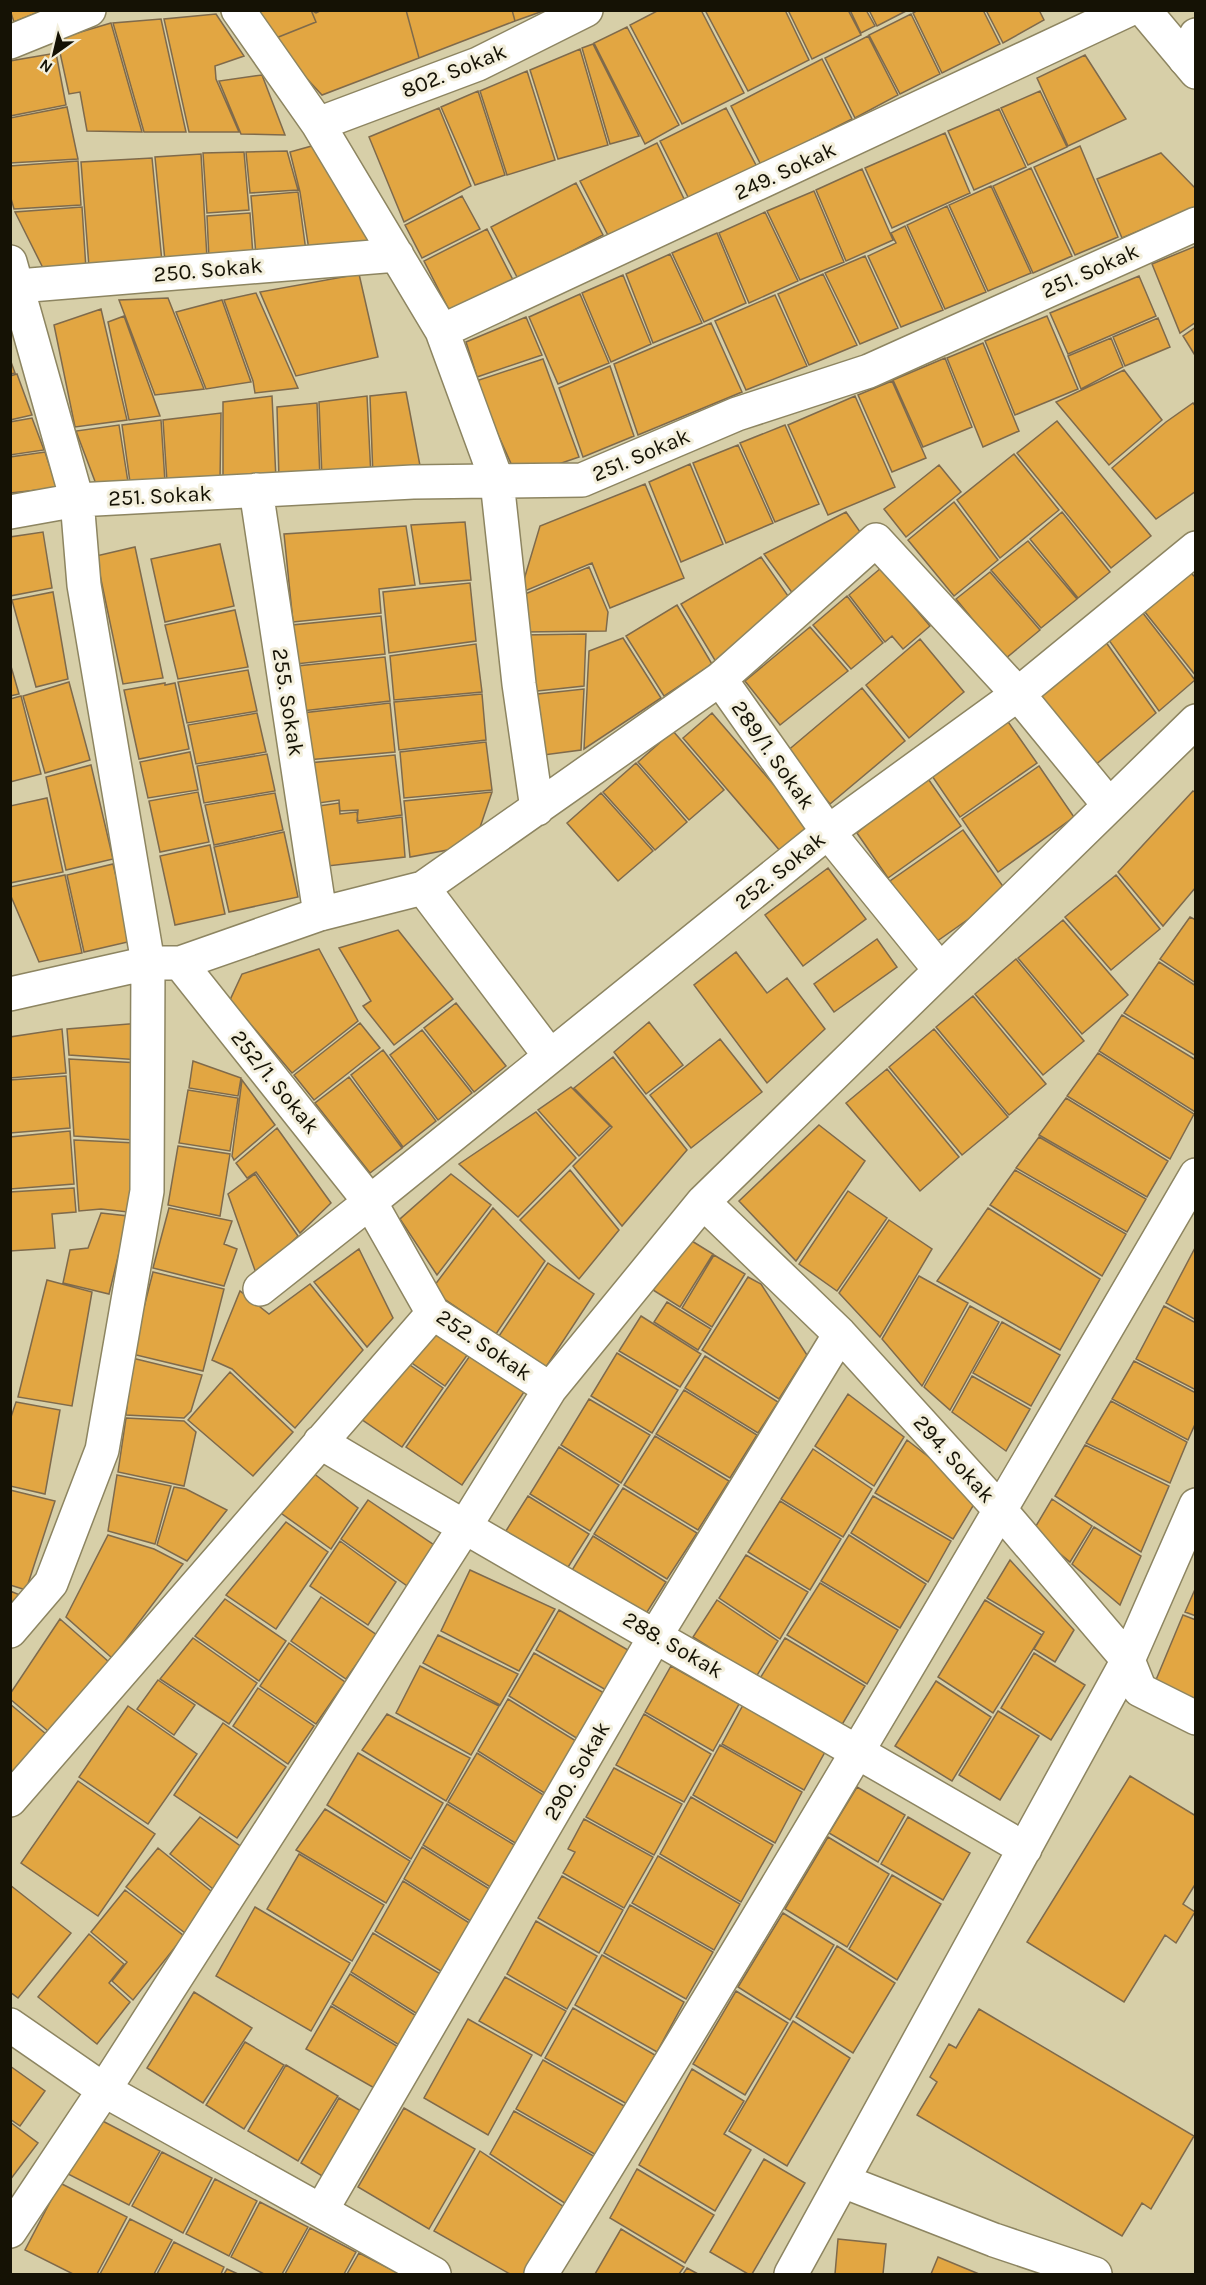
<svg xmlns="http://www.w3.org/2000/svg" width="1206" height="2285" viewBox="0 0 1206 2285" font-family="Karla,sans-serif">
<rect width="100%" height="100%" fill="#d7cfa8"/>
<path fill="#e2a642" stroke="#7f6a4b" stroke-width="1.5" d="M10,10H44L14,22Z
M251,10H311L316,22L271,40Z
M311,10L316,13L322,10H406L419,58L322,95L271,40L316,22Z
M406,10H512L515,21L419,58Z
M512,10H546L515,21Z
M659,10H701L744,93L682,124L630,25Z
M705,10H785L809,60L748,91Z
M788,10H848L861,35L812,59Z
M850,10H866L875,26L861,33Z
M869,10H908L877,26Z
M918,10H983L1000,44L942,73L913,13Z
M986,10H1039L1044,20L1003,43Z
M216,14L244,56L215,66L216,79L239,132H189L164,19Z
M911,14L940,74L900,94L869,35Z
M161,19L186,132H144L113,23Z
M111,23L142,132L87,131L80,92L69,94L57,39Z
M627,27L679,125L645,144L594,43Z
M868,36L898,95L855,118L825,58Z
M593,44L639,136L610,144L582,48Z
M580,49L608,145L558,159L530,70Z
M56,53L66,105L10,116V61Z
M1085,55L1126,119L1068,146L1037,78Z
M822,59L852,119L761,165L731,106Z
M527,71L555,160L507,175L480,91Z
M262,75L285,135L241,134L219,81Z
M478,91L505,175L475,185L441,107Z
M1040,91L1067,147L1028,165L1001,108Z
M67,107L78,159L10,163V118Z
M439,108L471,186L404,222L369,137Z
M726,108L757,167L690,201L660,141Z
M999,109L1026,167L974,190L948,131Z
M945,133L970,193L892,228L865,168Z
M657,143L686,203L611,241L580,181Z
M319,144L373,244L309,250L300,192L290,152Z
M1080,146L1118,237L1075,255L1034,167Z
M287,151L298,190L250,193L246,152Z
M244,152L249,210L207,213L203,153Z
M1161,153L1196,189V207L1122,238L1097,179Z
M201,154L207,258L165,261L155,157Z
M152,158L162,262L89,267L81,162Z
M78,161L81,205L14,209L10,195V166Z
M1031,168L1072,256L1033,273L993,186Z
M862,169L893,240L846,261L816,190Z
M576,183L603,235L518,279L491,227Z
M991,186L1031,273L988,291L949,205Z
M814,191L844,262L800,280L767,211Z
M298,192L306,251L256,255L251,196Z
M462,196L480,229L422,258L405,225Z
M947,206L986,292L945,309L907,225Z
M82,207L86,269L45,272L15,212Z
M765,212L798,281L749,303L719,233Z
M250,213L253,256L209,259L207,216Z
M905,226L943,310L901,327L868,256L896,243L891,233Z
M487,229L513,280L450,312L424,261Z
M717,233L746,303L704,322L672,253Z
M1196,246V322L1180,333L1152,264Z
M670,254L702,323L653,343L626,274Z
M865,256L898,328L860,344L825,273Z
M359,274L378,357L296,376L260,292Z
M823,274L857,345L809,365L778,294Z
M623,275L651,344L611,362L582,293Z
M1139,276L1156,316L1068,354L1050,313Z
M256,293L298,388L255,393L253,381L224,300Z
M580,294L609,363L558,384L529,317Z
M775,295L807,366L746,390L715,321Z
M168,298L204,389L155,395L119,300Z
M222,300L251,382L206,389L176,312Z
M101,309L127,420L75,427L54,325Z
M124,316L160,416L129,420L108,322Z
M1047,316L1078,389L1015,415L985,341Z
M526,317L542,355L477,377L466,342Z
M1158,318L1170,347L1125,366L1113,337Z
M711,323L742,392L638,435L614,364Z
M1196,327V357L1183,336Z
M1111,338L1123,367L1081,389L1068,356Z
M983,343L1019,431L983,447L947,358Z
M945,358L972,427L923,447L893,380Z
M10,359L15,373L10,374Z
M543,359L579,457L524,476L513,468L478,390L479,380Z
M610,366L634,436L583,457L559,388Z
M1124,370L1162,420L1109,465L1056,402Z
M17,374L32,415L10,420V376Z
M892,381L926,458L892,472L858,395Z
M406,392L422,476L373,477L370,396Z
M272,396L276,479L223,480V402Z
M367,396L371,477L322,478L319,402Z
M855,396L895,487L828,515L788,425Z
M317,403L320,479L279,480L277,407Z
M1193,403L1196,407V491L1156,519L1112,468L1166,422Z
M221,413L220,481L167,482L163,420Z
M32,418L44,450L10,455V422Z
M161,420L165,482H130L122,425Z
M1057,421L1151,536L1111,568L1017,453Z
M119,425L128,482L96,484L76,431Z
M785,425L819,504L775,522L740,443Z
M738,445L773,523L726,543L693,463Z
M45,452L57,488L10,493V457Z
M1014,454L1059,510L1000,558L957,500Z
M690,464L723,544L681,562L649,482Z
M939,465L961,492L906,537L884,509Z
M645,484L684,578L610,608L592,563L520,593L540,526Z
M954,502L998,560L954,596L908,540Z
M846,512L863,536L793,594L764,554Z
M1062,512L1110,572L1078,598L1030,539Z
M465,522L471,580L420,584L411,525Z
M406,526L415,585L379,589L381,613L293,622L284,534Z
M43,532L52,588L10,596V537Z
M1028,541L1077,599L1041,628L991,570Z
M220,544L234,606L165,622L151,559Z
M135,547L163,678L123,684L96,556Z
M761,557L795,606L716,662L681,604Z
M589,567L608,612L606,631L522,632L518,597Z
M881,568L930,626L903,649L892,636L885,642L849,595Z
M1186,568L1196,578V676L1141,607Z
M990,572L1040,630L1005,659L956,599Z
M470,583L476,641L389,653L383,592Z
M53,592L68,679L36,687L12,600Z
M847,596L883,643L851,669L813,625Z
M677,605L712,664L664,696L626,636Z
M1139,608L1195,680L1159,711L1106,636Z
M235,610L248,667L178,679L165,625Z
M381,616L385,654L296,664L292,625Z
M810,627L848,671L780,725L745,681Z
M586,634L584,686L528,692L522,635Z
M623,638L661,698L584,749L589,651Z
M1103,638L1156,713L1086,773L1027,694Z
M920,639L964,692L909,738L866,685Z
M476,644L482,692L394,700L390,656Z
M385,657L390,701L302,711L297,666Z
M10,663L19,694L10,696Z
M248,670L257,711L187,723L178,682Z
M69,682L90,760L45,773L23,696Z
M165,683V685L175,683L189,749L139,759L124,690Z
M862,688L905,741L830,804L786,752Z
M584,689L581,750L536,756L528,695Z
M482,694L486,740L399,750L394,702Z
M21,696L41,774L10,782V699Z
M390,703L395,752L307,760L302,713Z
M257,713L266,752L196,764L188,725Z
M712,713L810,827L781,852L683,738Z
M1004,716L1037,763L960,817L928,770Z
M673,731L724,790L689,820L638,762Z
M486,742L492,790L404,798L400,752Z
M190,752L198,790L148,798L140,762Z
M267,754L275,791L204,803L197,766Z
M395,755L402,815L357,821L358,810L340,811L339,800L312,804L308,763Z
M636,763L687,822L655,850L603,792Z
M91,765L113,859L66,870L46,777Z
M1039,766L1074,817L998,872L962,819Z
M924,773L961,826L888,878L857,833Z
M1193,791L1196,793V887L1163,926L1118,872Z
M198,792L209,842L160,852L149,801Z
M492,792L474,845L410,857L404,801Z
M275,793L283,830L214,845L205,805Z
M601,793L653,851L618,881L567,823Z
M47,798L63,872L10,883V806Z
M339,803L340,814L357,812L358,823L402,817L405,857L319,867L312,807Z
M963,830L1007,892L933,944L890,881Z
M284,832L298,897L229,912L214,847Z
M210,845L225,914L175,925L160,856Z
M113,864L132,941L84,952L67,875Z
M828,868L866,919L803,966L765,915Z
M65,875L82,953L39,962L10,894V887Z
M1116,875L1160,929L1111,970L1065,917Z
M1190,917L1196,920V983L1160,959Z
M1063,920L1128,995L1082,1034L1018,958Z
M398,930L453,999L394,1045L363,1006L371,1001L339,948Z
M877,939L897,967L834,1012L814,984Z
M319,949L358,1021L292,1073L230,1000L242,974Z
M736,952L767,993L787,978L825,1029L767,1083L694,985Z
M1016,959L1084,1041L1043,1075L975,994Z
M1159,962L1196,986V1056L1124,1013Z
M973,996L1046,1084L1009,1115L936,1027Z
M456,1003L506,1066L474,1092L424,1028Z
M1122,1015L1196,1060L1195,1112L1099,1051Z
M649,1022L683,1065L646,1094L614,1052Z
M141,1023L140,1060L69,1055L67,1029Z
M360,1023L380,1048L314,1100L294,1075Z
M62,1029L66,1073L10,1078V1037Z
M934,1029L1008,1117L962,1155L889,1067Z
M422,1030L472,1093L438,1120L390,1055Z
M720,1039L762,1092L691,1148L650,1095Z
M383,1050L436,1121L403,1147L351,1075Z
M1098,1053L1194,1114L1170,1159L1067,1096Z
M613,1057L687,1150L622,1226L573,1166L612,1127L574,1088Z
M69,1059L140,1063L135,1140L74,1136Z
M193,1061L241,1078L238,1096L189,1088Z
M887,1069L959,1157L920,1191L846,1103Z
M66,1076L70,1128L10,1133V1080Z
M349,1077L402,1148L370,1173L315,1103Z
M242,1080L275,1125L234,1160L232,1156Z
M571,1087L610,1126L579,1156L538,1110Z
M188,1090L238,1098L230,1151L179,1143Z
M1066,1098L1168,1161L1147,1197L1039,1135Z
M536,1112L576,1158L518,1217L459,1164Z
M819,1125L865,1161L796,1261L739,1201Z
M277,1128L331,1203L300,1233L256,1172L247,1178L236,1163Z
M70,1131L74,1184L10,1189V1137Z
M1039,1137L1146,1199L1127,1232L1016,1168Z
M74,1140L136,1143L128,1212L101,1209L79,1211Z
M178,1146L230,1154L220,1216L168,1205Z
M570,1170L619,1230L579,1279L520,1220Z
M1015,1170L1126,1234L1102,1276L990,1205Z
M255,1174L298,1236L257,1276L228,1194Z
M451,1174L491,1205L437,1275L400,1219Z
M74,1188L76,1212L52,1214L55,1248L10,1251V1192Z
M848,1191L887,1218L837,1291L799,1264Z
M169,1208L232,1221L224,1244L237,1249L224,1286L153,1268Z
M493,1208L545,1261L496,1334L431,1290Z
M988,1208L1100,1279L1060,1350L937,1281Z
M101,1213L128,1216L109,1294L63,1283L70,1250L88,1248Z
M889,1220L932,1249L880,1337L839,1293Z
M687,1238L713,1254L680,1307L653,1290Z
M1196,1246V1320L1166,1303Z
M359,1249L393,1318L367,1347L314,1282Z
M714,1255L745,1274L712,1327L682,1308Z
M548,1263L594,1294L546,1367L499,1336Z
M153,1272L224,1289L203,1371L132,1354Z
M919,1276L968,1303L922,1386L882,1339Z
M748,1277L761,1284L807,1355L779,1399L702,1350Z
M47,1280L92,1292L72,1406L18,1397Z
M310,1284L363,1350L295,1428L232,1369L212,1360L240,1291L269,1314Z
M667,1302L711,1329L698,1350L654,1322Z
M970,1306L999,1322L950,1410L924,1387Z
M1164,1306L1196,1323V1390L1136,1359Z
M641,1316L701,1354L680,1387L619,1351Z
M1002,1322L1060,1355L1031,1406L973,1373Z
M439,1324L473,1347L445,1386L409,1361Z
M474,1350L528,1386L462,1485L406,1447Z
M617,1353L678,1390L652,1433L591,1396Z
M705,1356L778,1402L758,1433L685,1388Z
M132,1358L202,1375L191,1411L184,1418L126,1415Z
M1134,1361L1196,1393V1422L1188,1440L1112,1399Z
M407,1363L443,1388L402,1447L361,1419Z
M230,1372L293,1432L253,1476L188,1420Z
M972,1376L1030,1409L1006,1451L952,1412Z
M684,1390L757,1435L730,1478L656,1434Z
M848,1394L904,1437L874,1486L815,1446Z
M589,1399L650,1435L621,1483L561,1445Z
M1111,1401L1187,1442L1170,1483L1086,1443Z
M16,1402L60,1410L45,1494L10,1486V1420Z
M126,1418L184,1421L196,1432L184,1486L118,1472Z
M655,1436L729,1481L698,1530L624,1485Z
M907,1440L979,1496L953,1539L875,1493Z
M1085,1445L1169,1486L1141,1552L1055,1496Z
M559,1447L619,1485L590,1531L530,1494Z
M813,1449L872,1489L843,1537L781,1499Z
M308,1469L358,1508L331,1549L278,1511Z
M117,1475L171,1486L155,1544L108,1531Z
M174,1487L186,1489L227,1510L187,1561L157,1545Z
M623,1488L697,1533L667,1579L594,1534Z
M10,1490L55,1501L26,1590L10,1585Z
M528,1496L589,1534L565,1572L504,1534Z
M873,1496L951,1541L928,1582L851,1533Z
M1052,1499L1092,1526L1070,1562L1033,1531Z
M368,1500L437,1547L410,1588L341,1539Z
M780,1501L841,1539L810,1590L748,1552Z
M286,1522L328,1552L276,1629L226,1595Z
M1094,1527L1141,1556L1120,1605L1072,1564Z
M108,1535L154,1549L183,1564L112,1658L66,1617Z
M849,1535L926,1584L900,1628L821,1581Z
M593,1536L666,1582L642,1620L569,1575Z
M340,1541L396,1582L368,1625L310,1586Z
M746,1555L808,1592L780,1639L719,1598Z
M1010,1560L1074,1630L1055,1662L1034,1649L1044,1632L987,1598Z
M470,1570L555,1609L519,1671L441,1631Z
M820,1583L898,1630L867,1684L787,1635Z
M1196,1587V1616L1185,1612Z
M10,1591L20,1595L10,1607Z
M321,1597L377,1635L346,1679L291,1641Z
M225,1599L286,1641L259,1681L195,1636Z
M717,1600L778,1641L756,1677L693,1637Z
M985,1600L1042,1635L993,1713L938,1677Z
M559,1610L628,1650L606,1690L536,1650Z
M1183,1615L1196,1620V1704L1153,1687Z
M60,1619L109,1662L48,1731L10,1699V1694Z
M438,1635L518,1674L500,1705L423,1663Z
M193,1638L257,1683L229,1724L160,1679Z
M785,1638L865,1686L840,1728L759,1680Z
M289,1643L345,1682L316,1724L260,1686Z
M534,1653L604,1693L578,1739L509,1696Z
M1034,1653L1085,1685L1051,1740L1001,1708Z
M420,1666L499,1706L471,1755L396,1713Z
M671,1666L739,1704L713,1751L645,1712Z
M158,1680L195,1705L174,1735L137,1709Z
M936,1681L991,1717L952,1781L895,1746Z
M258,1688L314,1726L288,1764L233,1726Z
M508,1699L576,1741L546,1794L478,1751Z
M10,1704L46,1734L10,1777Z
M743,1705L825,1752L804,1790L722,1744Z
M128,1706L197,1754L148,1824L79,1777Z
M998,1711L1039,1736L1000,1800L959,1775Z
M387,1714L470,1758L446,1801L362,1750Z
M644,1714L711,1754L684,1802L616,1765Z
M223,1723L286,1767L237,1838L174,1795Z
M720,1745L802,1792L775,1843L693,1795Z
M358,1753L443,1803L411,1859L327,1805Z
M477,1753L545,1796L517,1844L448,1802Z
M614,1768L682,1804L654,1855L586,1817Z
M1130,1776L1196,1816V1883L1183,1904L1195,1912L1176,1943L1165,1935L1124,2002L1027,1942Z
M78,1781L155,1834L98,1916L21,1863Z
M857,1787L905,1815L878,1862L829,1833Z
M691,1797L773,1845L741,1902L660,1854Z
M447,1804L516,1846L492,1888L423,1845Z
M325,1809L410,1861L386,1903L296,1850Z
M200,1817L250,1853L218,1893L170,1854Z
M908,1817L970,1853L943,1900L881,1864Z
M584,1819L653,1857L624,1908L563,1873L575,1852L568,1849Z
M828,1837L889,1874L847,1947L785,1909Z
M422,1847L491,1890L472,1922L404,1879Z
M158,1848L216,1895L185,1933L126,1887Z
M299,1854L384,1905L352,1961L267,1909Z
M658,1856L740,1904L714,1950L632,1903Z
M892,1875L941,1904L897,1980L849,1949Z
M562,1876L623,1910L599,1953L538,1918Z
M403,1881L471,1924L444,1973L375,1931Z
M10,1885L71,1933L18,1998L10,1992Z
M125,1890L184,1936L133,2000L112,1981L127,1962L91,1932Z
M630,1905L713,1952L686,1999L604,1953Z
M255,1907L350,1963L311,2031L216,1976Z
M783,1913L834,1945L790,2020L738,1987Z
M536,1921L597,1956L567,2009L507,1974Z
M373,1933L442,1975L419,2015L351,1972Z
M89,1934L124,1964L109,1983L130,2002L97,2044L38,1997Z
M837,1946L895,1983L853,2053L796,2017Z
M602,1955L684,2002L657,2052L575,2005Z
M350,1974L418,2017L401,2046L332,2004Z
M505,1977L566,2011L541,2056L479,2021Z
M736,1991L788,2023L745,2095L693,2064Z
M194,1992L252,2028L203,2103L147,2068Z
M331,2006L400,2048L376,2089L306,2049Z
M573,2008L655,2055L627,2104L545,2058Z
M979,2009L1194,2136L1151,2209L1142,2203L1122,2236L917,2115L937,2082L930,2077L949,2044L956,2048Z
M468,2019L532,2055L488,2135L424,2098Z
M793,2021L850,2058L787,2166L729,2131Z
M245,2042L284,2065L244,2129L206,2105Z
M543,2060L626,2107L598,2156L516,2109Z
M286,2065L338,2096L298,2161L248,2131Z
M10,2066L45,2091L20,2126L10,2119Z
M692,2069L744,2101L724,2134L751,2150L715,2211L639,2165Z
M339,2098L366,2114L327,2179L301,2163Z
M404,2108L475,2149L429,2229L358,2187Z
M514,2111L597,2158L569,2206L490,2154Z
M95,2117L160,2151L129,2205L66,2173Z
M10,2122L38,2143L10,2180Z
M480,2151L567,2209L532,2271L522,2274H510L434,2231Z
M162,2152L212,2178L183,2233L132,2206Z
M764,2159L805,2183L752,2274H748L710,2252Z
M637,2169L714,2215L685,2263L610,2218Z
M215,2179L257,2201L229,2256L186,2234Z
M60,2183L127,2217L97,2274H73L25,2250Z
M260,2202L308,2227L282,2274H264L231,2257Z
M130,2219L172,2240L154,2274H100Z
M310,2228L356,2252L344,2274H285Z
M621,2229L684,2267L679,2274H595Z
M838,2239L886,2244L883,2274H835Z
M174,2242L224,2267L221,2274H157Z
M359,2253L398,2273L397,2274H347Z
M938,2257L979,2274H931Z
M687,2268L698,2274H683Z
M227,2269L238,2274H224Z"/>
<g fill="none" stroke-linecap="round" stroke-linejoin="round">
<g stroke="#8d8561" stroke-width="36">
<path id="minor" d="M238,10L318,124L442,331L497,481L519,684L537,809
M10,42L89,10
M1185,59L1196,35
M318,124L478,64L586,10
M10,262L77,500L84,585L148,963L147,1191L102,1450L51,1583L10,1631
M18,286L397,255
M442,331L1128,10
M256,490L320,914
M10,512L77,500L413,482L582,480L737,414L869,371L1196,224
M720,679L828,832L940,970
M423,888L550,1056
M180,963L370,1202L260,1289
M10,994L148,963H180L320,914L423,888L720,679L876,540L1018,694L1109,805
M703,1202L840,1334L1001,1511L1128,1660L1140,1690L1196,1718
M550,1389L433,1313L370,1202L828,832L1018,694L1196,548
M320,1442C553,1581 791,1712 1025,1849
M10,1800L433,1313
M10,2025L104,2090L434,2274
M843,2181L994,2240L1095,2274
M321,2211L656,1635L840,1334
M10,2231L104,2090L464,1528L550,1389L703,1202L1196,721
M541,2274C765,1912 981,1544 1196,1175
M791,2274L1128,1660L1196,1505"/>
</g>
<g stroke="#8d8561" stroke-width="36">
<path id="major" d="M1144,10L1196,72"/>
</g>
<use href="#minor" stroke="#fff" stroke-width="33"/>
<use href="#major" stroke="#fff" stroke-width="33"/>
</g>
<g text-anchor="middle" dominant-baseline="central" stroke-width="6" stroke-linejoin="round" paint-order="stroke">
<g font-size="22" fill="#151205" stroke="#f3efdc">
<text transform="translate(454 71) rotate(-22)">802. Sokak</text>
<text transform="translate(785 171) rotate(-25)">249. Sokak</text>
<text transform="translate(208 270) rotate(-5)">250. Sokak</text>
<text transform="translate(1090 271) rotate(-24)">251. Sokak</text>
<text transform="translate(641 455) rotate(-23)">251. Sokak</text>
<text transform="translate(160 496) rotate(-3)">251. Sokak</text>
<text transform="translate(288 702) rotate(81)">255. Sokak</text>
<text transform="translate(773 755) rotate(55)">289/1. Sokak</text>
<text transform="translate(780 871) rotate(-39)">252. Sokak</text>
<text transform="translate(275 1082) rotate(51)">252/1. Sokak</text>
<text transform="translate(484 1345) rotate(34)">252. Sokak</text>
<text transform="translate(954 1459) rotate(48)">294. Sokak</text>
<text transform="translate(673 1645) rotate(30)">288. Sokak</text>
<text transform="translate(577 1771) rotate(-60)">290. Sokak</text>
</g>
</g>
<rect width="1206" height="2285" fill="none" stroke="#151205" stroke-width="24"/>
<g transform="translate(54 54) rotate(214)" stroke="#f3efdc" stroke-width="4.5" paint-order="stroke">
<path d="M0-4.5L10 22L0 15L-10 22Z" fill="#151205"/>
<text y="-9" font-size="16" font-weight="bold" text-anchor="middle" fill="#151205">N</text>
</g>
</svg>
